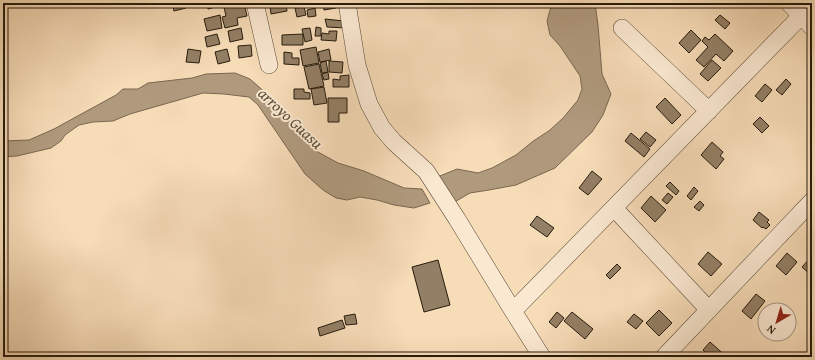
<svg xmlns="http://www.w3.org/2000/svg" width="815" height="360" viewBox="0 0 815 360" font-family="'Gentium Book Plus',serif">
<rect width="100%" height="100%" fill="#f7dcb8"/>
<filter id="stains"><feTurbulence type="fractalNoise" baseFrequency=".005" numOctaves="4"/><feColorMatrix values="0 0 0 0 .2 0 0 0 0 .09 0 0 0 0 .02 0 0 0 .5 -.17"/></filter>
<radialGradient id="worn" r=".72"><stop offset=".6" stop-color="#630" stop-opacity="0"/><stop offset="1" stop-color="#630" stop-opacity=".3"/></radialGradient>
<path fill="#b09a7e" stroke="#796750" d="M552,3H595L598,25L602,74L611,94L603,115L592,132L555,168L516,185L489,190L470,193L451,204L435,178L457,169L478,173L492,168L516,155L532,142L550,130L563,118L578,100L582,89L580,76L560,46L550,35L547,21Z
M235,73L250,79L276,102L304,139L318,152L338,163L364,171L404,188L422,189L430,203L414,208L394,205L377,200L360,197L347,200L336,198L323,190L305,174L258,105L249,97L224,94L203,93L130,114L113,121L93,122L79,125L65,135L61,141L51,148L17,156L3,157V141L29,140L54,129L116,95L123,89H138L148,83L192,78L206,74Z"/>
<path fill="#937f65" stroke="#261b0c" d="M172,3H184L186,8L174,11Z
M206,3H214L215,7L208,9Z
M244,3L247,16L237,18L238,25L225,28L222,17L226,16L224,7Z
M292,3H299L300,5L293,6Z
M305,3H317V5L306,7Z
M323,3H335L336,8L324,10Z
M286,4L287,11L271,14L270,6Z
M304,7L306,15L297,17L295,8Z
M315,8L316,16L308,17L307,10Z
M220,15L222,28L207,31L204,19Z
M720,15L730,23L725,29L715,20Z
M325,19L344,21L346,28L327,27Z
M316,27L321,28V36H315Z
M241,28L243,39L230,42L228,31Z
M310,28L312,40L305,42L302,29Z
M691,30L701,40L689,53L679,43Z
M329,31H337L336,41L321,40L322,33L329,34Z
M217,34L220,44L207,47L205,37Z
M303,34V45H282V35Z
M715,34L733,51L724,61L716,54L704,67L696,60L708,47L702,41L705,37L709,40Z
M251,45L252,56L239,58L238,46Z
M316,47L319,63L303,66L300,50Z
M188,49L201,51L199,63L186,62Z
M227,49L230,61L218,64L215,52Z
M329,49L331,60L320,62L318,52Z
M284,52L292,53V58H299V65L284,64Z
M712,60L721,68L708,81L700,74Z
M326,61L328,72L322,73L320,63Z
M329,61L343,62L342,73L329,72Z
M319,64L324,86L309,89L304,67Z
M328,72L329,79L324,80L322,74Z
M349,75V87H333V79L340,80V76Z
M786,79L791,84L782,95L776,90Z
M765,84L772,90L762,102L755,96Z
M324,87L327,103L314,105L311,89Z
M294,89H304V92L310,93V99H294Z
M328,98H347V113H339V122H328Z
M665,98L681,115L672,124L656,107Z
M760,117L769,126L762,133L753,124Z
M646,132L656,140L650,147L640,139Z
M631,133L650,149L644,157L625,141Z
M712,142L723,152L720,156L724,159L716,169L701,155Z
M592,171L602,179L588,195L579,188Z
M670,182L679,191L676,195L666,186Z
M694,187L698,191L691,200L687,196Z
M668,193L673,197L667,204L662,200Z
M651,196L666,210L655,222L641,208Z
M700,201L704,205L699,211L694,207Z
M759,212L769,220L767,222L770,225L766,229L763,227L762,228L753,220Z
M537,216L554,228L547,237L530,225Z
M708,252L722,264L711,276L698,264Z
M787,253L797,262L786,275L776,266Z
M812,256V276L802,267Z
M438,260L450,305L424,312L412,267Z
M617,264L621,268L610,279L606,275Z
M756,294L765,301L751,319L742,311Z
M659,310L672,323L659,336L646,323Z
M557,312L564,318L556,328L549,322Z
M572,312L593,329L585,339L564,321Z
M355,314L357,324L346,325L344,316Z
M634,314L643,321L636,329L627,322Z
M342,320L345,328L320,336L318,328Z
M710,342L727,357H710L703,350Z
M693,352L698,357H688Z"/>
<g fill="none" stroke-linecap="round" stroke-linejoin="round">
<g stroke="#5a4b37" stroke-width="18">
<path id="minor" d="M255,3L269,65
M347,3L357,65L369,104L382,128L394,142L426,171L457,219L513,311L542,357
M789,3L812,27
M622,28L709,111
M614,208L709,310
M513,311L801,16
M664,357L812,201"/>
</g>
<use href="#minor" stroke="#fae8d1" stroke-width="17"/>
</g>
<g text-anchor="middle" dominant-baseline="central" stroke-width="4" stroke-linejoin="round" paint-order="stroke">
<g font-size="16" font-style="italic" fill="#5d4e3a" stroke="#fae8d1">
<text transform="translate(291 118) rotate(43)">arroyo Guasu</text>
</g>
</g>
<rect width="815" height="360" fill="none" stroke="#f7dcb8" stroke-width="16"/>
<rect x="4" y="4" width="807" height="352" fill="none" stroke="#261b0c" stroke-width="2"/>
<rect x="8" y="8" width="799" height="344" fill="none" stroke="#261b0c"/>
<g transform="translate(777 322) rotate(218)"><circle r="19" fill="#fae8d1" stroke="#a59682"/>
<path d="M0-3L7 15L0 10L-7 15Z" fill="#8f2418"/>
<text y="-6" font-size="11" font-weight="bold" text-anchor="middle" fill="#261b0c">N</text>
</g>
<rect width="100%" height="100%" filter="url(#stains)"/>
<rect width="100%" height="100%" fill="url(#worn)"/>
</svg>
